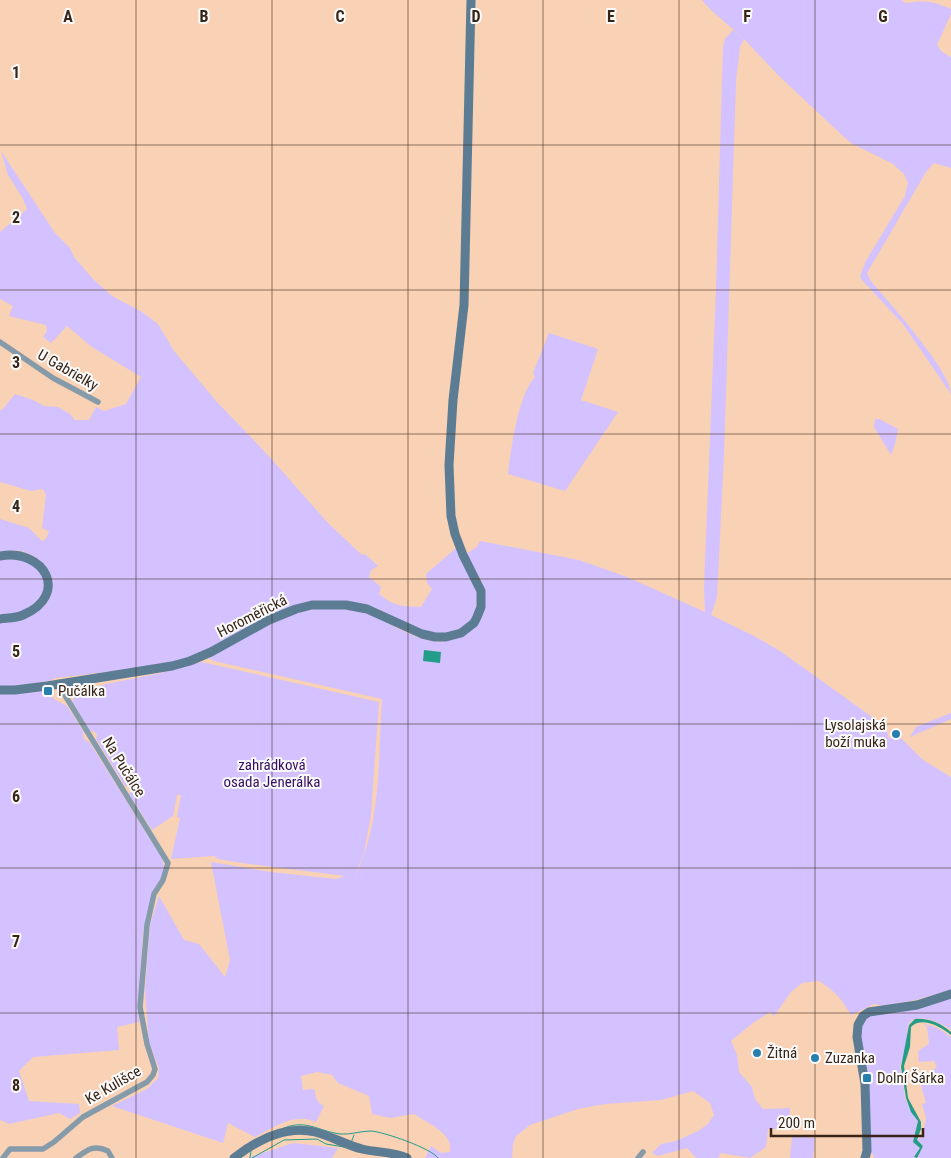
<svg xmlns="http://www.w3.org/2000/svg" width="951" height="1158" viewBox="0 0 951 1158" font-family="'Roboto Condensed',sans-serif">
<rect width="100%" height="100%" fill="#f9d1b5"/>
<path fill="#d3c2ff" d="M702,0H902L905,3C925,0 933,1 951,9V14L937,45L942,52L951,57V168L934,163L926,172L867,273L870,280C887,300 951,371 951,394L903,324L861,279L860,276L866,261L905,196L908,183L904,174L893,164L851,143L844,137L778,75L744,39L740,47L736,81L724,455L717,597L711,615L754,636L780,651L886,727L889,739L898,735L923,760L951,777V990L915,1000L884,1006L874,1004L851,1015C841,998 835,991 819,981L802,983L791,992L774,1016L770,1012L753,1023L731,1041L737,1055L739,1072L752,1087L755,1099L763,1109L790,1108L789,1129H768L766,1147L750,1158L721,1153L718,1158H696L687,1148L658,1156L652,1153L661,1144L676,1141L698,1131L708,1124L714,1115L710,1103L693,1091L661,1100L605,1104L578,1109L530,1125L516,1136L513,1144L512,1158H425L431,1146L441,1153L450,1152C454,1133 427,1123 414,1114L390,1118L372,1114L369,1096L338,1083L332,1075L317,1072L301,1076L303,1090L314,1089C316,1096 316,1102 324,1106L316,1122C295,1112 274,1127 255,1137L228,1123L223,1143L112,1106L147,1089L158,1078L159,1068L149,1042L145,989L150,925L159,896L184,940L199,944L225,977L230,960L211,862L271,872L336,879L345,876L242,863L218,859L214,856L171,859L180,818L177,817L181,795H177L173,816L152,830L129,794L133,789L131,786H125L96,739L97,735L95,732L90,731L72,702L76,694L106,684L161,673L202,662L379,702L371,815L364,853L354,878C382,824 378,759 382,699L214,661L208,658C237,642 282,611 315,609C332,608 352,607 368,614C390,622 422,646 446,641C454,639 463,634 471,630L485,591L481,580L466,554L477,547L480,541L579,560L627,577L705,612L704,587L716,289L723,47L725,39L733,30L741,36L712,11Z
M1,151L55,233L70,248L74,257L93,279L112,296L142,312L158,324L174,351L217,402L266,453L328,523L362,555L365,554L378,566L371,570L369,577L381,587L379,594C395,607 402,606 421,607L432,589L427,583L426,574L456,548L477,592L476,610L471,620L459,629L446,633L435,634L423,631L376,608L346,601H312L189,658L171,662L107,672L56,678L46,682L15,686H0V623C11,619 35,614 44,606C62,588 48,560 27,553C18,549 9,551 0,552V519L29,528L42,541L46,539L49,531L42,528L46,495L43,489L31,491L0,482V409L2,410L15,394L33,400L44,406L58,407L70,414L75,420H89L96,407L104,411L126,404L141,377L92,347L67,326L51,343L43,337L47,331L46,325L9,316L13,306L0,299V232L27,209L22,197L8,175Z
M549,333L598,349L581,400L618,412L565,491L508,474C511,449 518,395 535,377L533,373Z
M875,419H879L898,429L895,444L891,455L874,427Z
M14,558C20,560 28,561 33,564C56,580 41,605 20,612C14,614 6,614 0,615V560Z
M47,689L54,699L67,706L83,731L84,739L90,743L163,860L164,870L150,906L143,932L138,1005L139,1022L117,1027L119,1050L33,1057L19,1071L29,1101L79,1104L80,1113L70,1119L59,1113L9,1124L0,1120V693Z
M951,713V719L910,737L916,727Z
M951,997V1030C944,1024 924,1016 915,1019C912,1020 910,1022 908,1024L906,1047L900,1066L905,1098L911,1111L918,1121L913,1142L921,1147L914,1158H873L874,1156L871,1152L868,1080L860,1030L865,1020L872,1015Z
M924,1024L938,1028L951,1037V1158H917L923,1146L917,1140L922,1137L926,1118L922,1104L926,1103L921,1085L928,1084L927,1075L937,1067L934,1061L919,1062L918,1051L929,1044L927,1027Z
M792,1136L815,1138L813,1158H790Z
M293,1143L338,1148L332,1158H248Z"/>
<path fill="#239d87" d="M424,650L441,652L440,663L423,661Z
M915,1019C929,1018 940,1023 951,1032V1035C941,1027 922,1016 911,1027L910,1047L904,1066L908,1098L921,1122V1129L917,1140L923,1146L917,1158L914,1157L920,1148L913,1142L918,1121L911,1112L906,1098L901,1067L909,1025Z"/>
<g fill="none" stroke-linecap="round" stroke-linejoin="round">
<path stroke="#239d87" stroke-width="1" d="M284,1128C306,1119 318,1131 340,1134C350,1135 360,1131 371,1131C384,1132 431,1148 438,1158
M351,1143L354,1135
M250,1158L251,1151
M252,1158L284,1140L317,1139L326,1144L344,1147"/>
<path stroke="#859baa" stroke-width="5.5" d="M0,342L53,378L98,402
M3,1158L10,1149H43L54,1142L83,1117L147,1082L153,1075L155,1069L147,1044L140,1007L147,925L154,894L163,880L168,863L58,684
M76,1158C87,1150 94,1144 108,1151L112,1158
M638,1158L643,1152"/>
<path stroke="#5b7c92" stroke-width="9" d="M0,556C45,548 70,595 23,615C16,618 7,618 0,619
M0,690H15L47,686L172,666L190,661L211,652L269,620L296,609L312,605H346L367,609L422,634L435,637H446L461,633L474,623L477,617L481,607V591L463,555L455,534L451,516L449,465L453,400L464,305L471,0
M234,1158C257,1140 286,1125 315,1132C331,1136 346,1145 362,1149C377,1153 393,1151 407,1158
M865,1158L867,1151L865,1084L857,1037L858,1025L863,1016L869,1012L917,1005L951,994"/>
</g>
<path fill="none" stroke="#382517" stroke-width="1" stroke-opacity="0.55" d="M136,0V1158M272,0V1158M408,0V1158M543,0V1158M679,0V1158M815,0V1158M0,145H951M0,290H951M0,434H951M0,579H951M0,724H951M0,868H951M0,1013H951"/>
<g fill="#277fae" stroke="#fbfbfb" stroke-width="2">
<rect x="43" y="686" width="10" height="10" rx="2.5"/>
<circle cx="896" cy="734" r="5"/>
<circle cx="757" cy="1053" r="5"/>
<circle cx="815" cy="1058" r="5"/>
<rect x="862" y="1073" width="10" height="10" rx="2.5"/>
</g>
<g text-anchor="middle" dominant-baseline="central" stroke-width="4" stroke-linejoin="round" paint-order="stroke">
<g font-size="15" fill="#382517" stroke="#fbfbfb">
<text transform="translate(68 370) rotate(30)">U Gabrielky</text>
<text transform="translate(252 616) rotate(-27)">Horoměřická</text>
<text transform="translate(124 767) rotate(58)">Na Pučálce</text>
<text transform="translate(113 1085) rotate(-30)">Ke Kulišce</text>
</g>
<g font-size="15" fill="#382517" stroke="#fbfbfb" text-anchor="start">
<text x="58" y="691">Pučálka</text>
<text x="886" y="725" text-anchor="end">Lysolajská<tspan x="886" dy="17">boží muka</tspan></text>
<text x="767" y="1053">Žitná</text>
<text x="825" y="1058">Zuzanka</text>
<text x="877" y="1078">Dolní Šárka</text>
</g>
<g font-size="15" fill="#350e65" stroke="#fbfbfb">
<text x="272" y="765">zahrádková<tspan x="272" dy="17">osada Jenerálka</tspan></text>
</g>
</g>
<g font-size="16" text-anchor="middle" font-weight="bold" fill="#382517" stroke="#fbfbfb" stroke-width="4" stroke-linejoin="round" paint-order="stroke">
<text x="68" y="22">A</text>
<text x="204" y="22">B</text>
<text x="340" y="22">C</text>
<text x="476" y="22">D</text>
<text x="611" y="22">E</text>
<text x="747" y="22">F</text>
<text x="883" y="22">G</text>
<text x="16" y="78">1</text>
<text x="16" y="223">2</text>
<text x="16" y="368">3</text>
<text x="16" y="512">4</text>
<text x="16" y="657">5</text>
<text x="16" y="802">6</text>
<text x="16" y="947">7</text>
<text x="16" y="1091">8</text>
</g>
<path d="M771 1128v8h152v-8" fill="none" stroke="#382517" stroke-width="2.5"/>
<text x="778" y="1128" font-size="15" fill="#382517" stroke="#fbfbfb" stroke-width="4" paint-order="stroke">200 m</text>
</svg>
